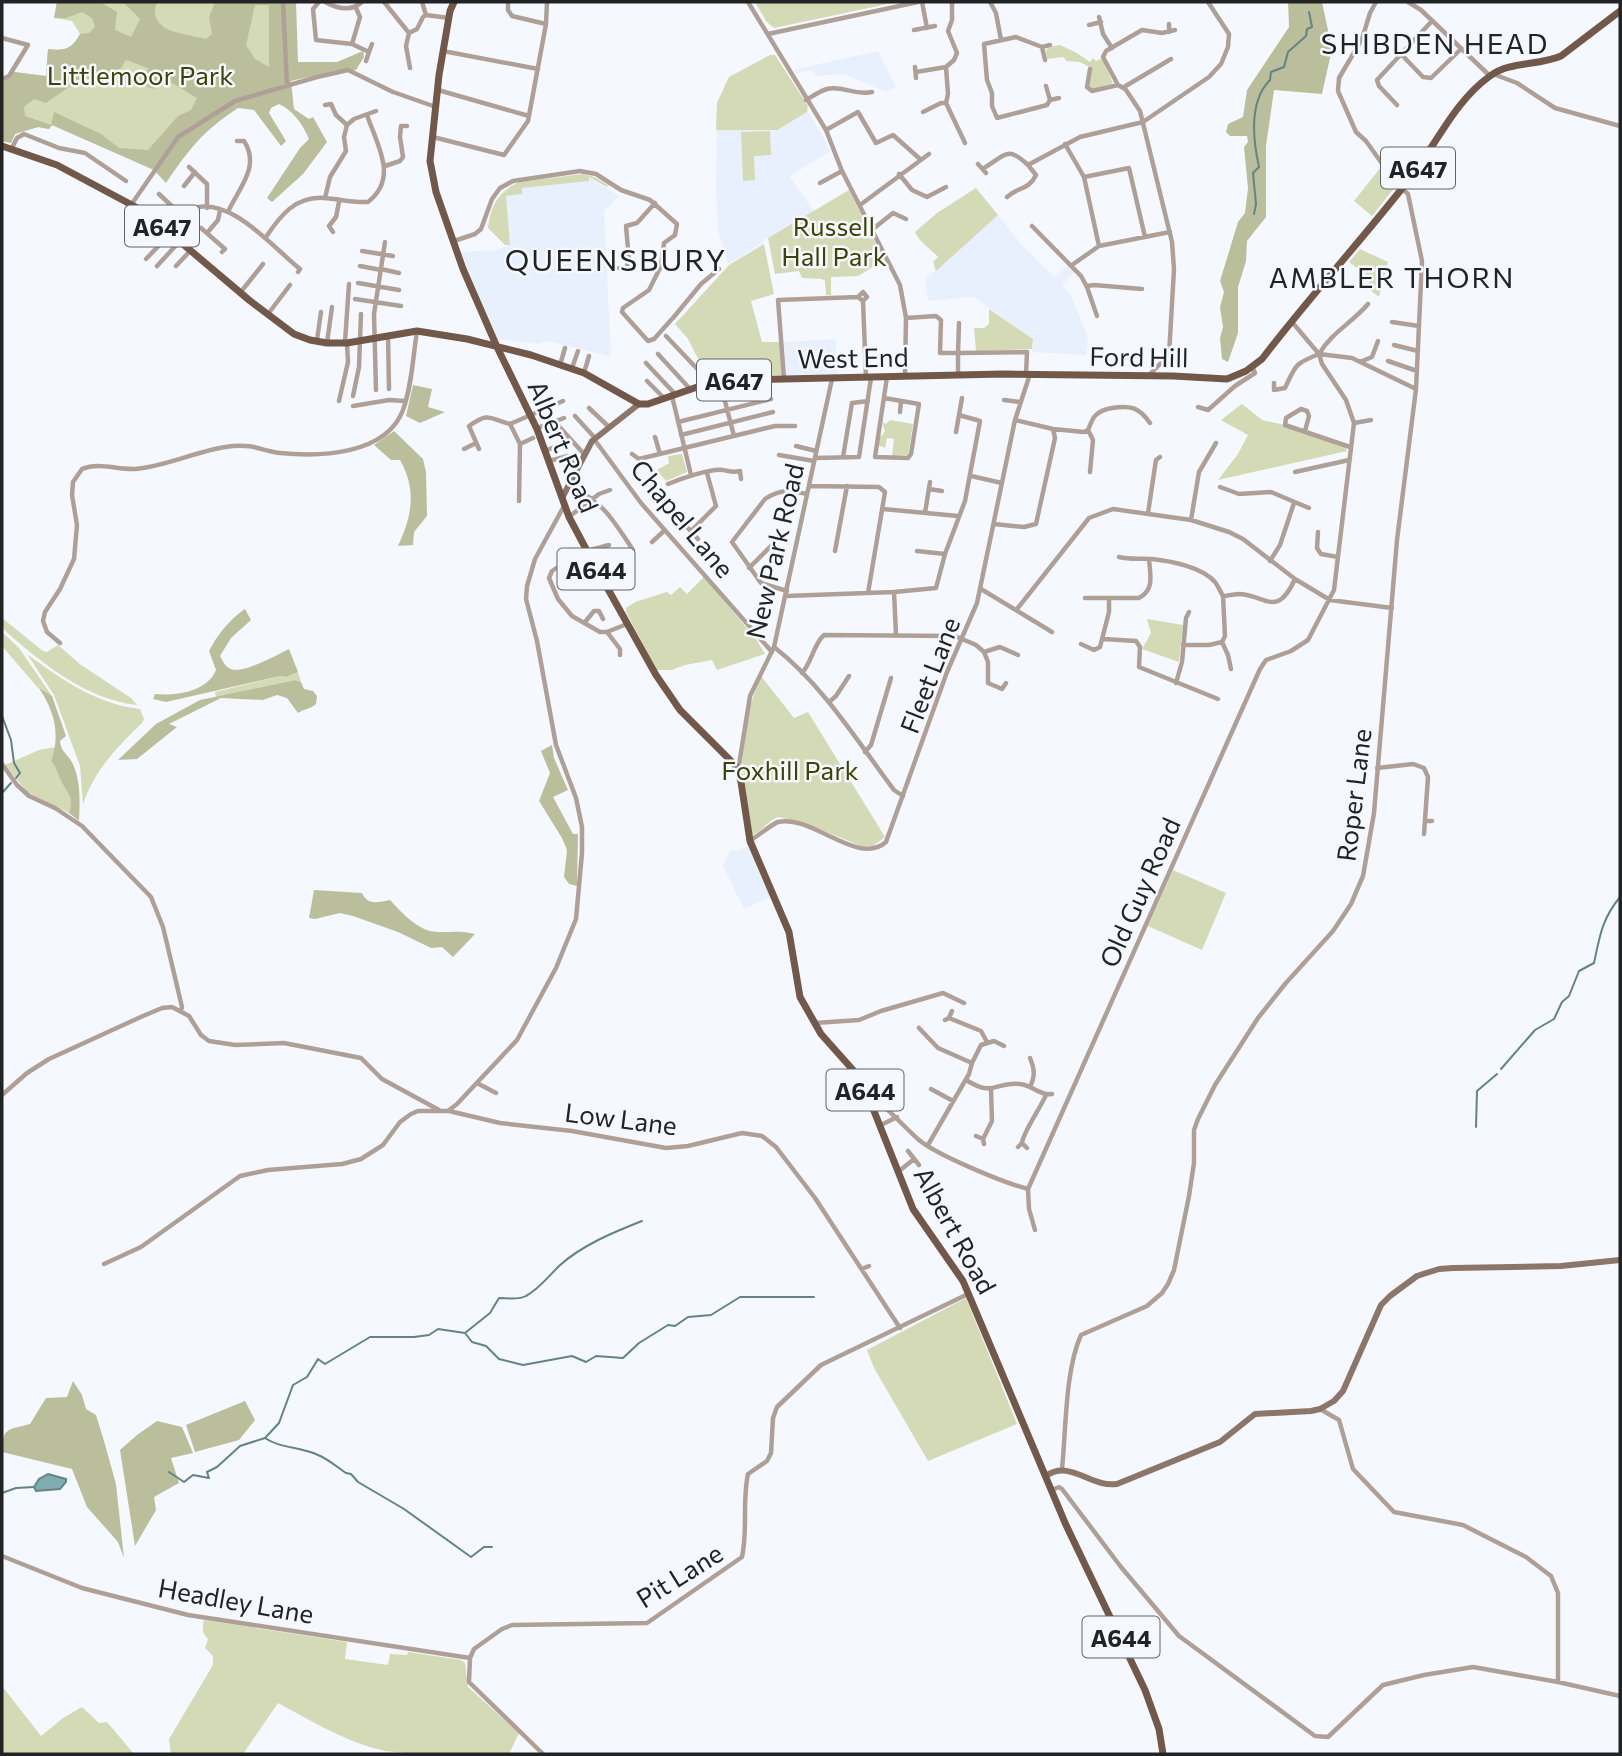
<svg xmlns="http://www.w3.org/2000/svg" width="1622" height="1756" viewBox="0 0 1622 1756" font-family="Commissioner,sans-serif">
<rect width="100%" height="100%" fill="#f5f9ff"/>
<path fill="#e8f0fe" d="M878,51L896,87L886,92L844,74L816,76L811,70L796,74L794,70Z
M770,55H775L831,151L789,176L814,211L768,238H764L763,243L728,264L718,231L716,190L717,103L729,77Z
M588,177L619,196L604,211L611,357L548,341L537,344L496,339L461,252L496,250L509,245L506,195L521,188L588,181Z
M998,215L1019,242L1054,277L1070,263L1076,271L1062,285L1071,296L1088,337L1086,355L1032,352L1033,339L974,297L928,301L925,279Z
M836,339L837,374L786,375L784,342Z
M748,846L771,897L744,909L723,866L731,849L736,851Z"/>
<path fill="#d4d9b6" d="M57,2H281L284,82L229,100L154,170L52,125L49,129L38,127L15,134L11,143L2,141V82L14,72L46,76L48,49C65,51 72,49 80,34L72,21L54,18Z
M755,2H897L774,28L766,21Z
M1060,45L1077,53L1090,62L1093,58L1096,61L1101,59L1104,62L1113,83L1092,90L1088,84L1089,67L1080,62L1066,61L1064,57L1047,59L1046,50L1053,46Z
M770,55H775L808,106L807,112L777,130H716L717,103L729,77Z
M770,131L771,155L754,156L755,180L743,181L741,132Z
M1381,167L1395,187L1372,216L1354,201Z
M583,174L594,177L608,185L607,187L589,177V181L522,188V194L506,196L510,245H505L488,228C490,206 499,191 519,182Z
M976,188L998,215L936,271L933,262L938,257C930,248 920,243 915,232L937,213Z
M849,190L884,260L858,276L831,277V295H826L825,281L822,279L802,278L799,271L775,274L768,238Z
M764,244L774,294L751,301L762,342H780L782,375L708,378L688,339L675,324L729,265Z
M1360,249L1388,262L1379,297L1366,287L1371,279L1349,262Z
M989,309L1033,339L1032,349L976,351L974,328H984L989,324Z
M1242,404L1262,420L1285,425L1345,447L1347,451L1218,480L1238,454L1248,435L1221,420Z
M890,420L913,424L908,455L892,456L894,439L887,438L885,448L878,445L880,436H882L885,431L882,422L886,424Z
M682,454L687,472L666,481L657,470L669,463L668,456Z
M704,577L756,639L765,654L717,670L712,660L685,665L672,670H657L626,612V608L635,602L667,592L671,595L680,587L687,594Z
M2,618L43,651L47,652L58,645L81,665L131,698L137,705C86,700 39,661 2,628Z
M1147,619L1183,625L1179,662L1142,649L1151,633Z
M2,632L19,648L52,696L38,688L2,646Z
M27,654C61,679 96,704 140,709L144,719L142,723C119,745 92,773 83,805L80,766L54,695Z
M298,672L301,682L295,680L216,697L215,692L280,676L286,677Z
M761,676L794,718L808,712L885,837L873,846H861L812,826L779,817C768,820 763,831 752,835L742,763L749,708Z
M56,747L51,761C58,770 57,773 61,781C68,795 74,796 69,813L28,793L5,765L39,750Z
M1173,870L1226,893L1202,950L1148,926Z
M966,1298L1017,1424L928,1461L874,1368L867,1350Z
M204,1620L347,1642L345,1659L388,1665L390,1654L407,1655L408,1652L461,1660L465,1663L468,1687L519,1733L509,1754C469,1754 425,1756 386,1751C347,1743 312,1721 278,1703L243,1754H171L169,1739L213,1665V1656L205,1648L208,1639C202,1634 202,1627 204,1620Z
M2,1686L41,1736L63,1718L82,1707L99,1723L107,1722L134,1754H2Z"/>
<path fill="#babe9b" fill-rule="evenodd" d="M57,2H100L117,12L115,30L131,37L140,19L123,2H158C151,11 156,23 167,29C171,32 198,37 206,39L212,34L209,17L215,2H296L298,62H337L363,51L364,57L356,70H339L291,81L294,109L309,119L313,117L327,142L303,174L272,202L267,198L300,148L309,139C303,125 293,110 279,104L271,108L269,113L286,141L281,146L254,110L238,108C203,131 189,149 166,183L154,170L52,125L49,129L38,127L15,134L11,143L2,141V82L14,72L46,76L48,49C65,51 72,49 80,34L89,33L95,27L92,18L82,12L66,18H54ZM255,5H269V67L255,59L246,45ZM126,60L148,68L145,86L155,89L162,77L197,98L191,110L178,116L148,150L119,148L101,134L54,112L51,125L25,116L24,107L34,99L46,103L79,80L85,78L99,81L109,72L117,74Z
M1288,2H1322L1332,49L1322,94L1274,90L1266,146V217L1247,241L1246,261L1238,287V333L1228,362L1222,359L1220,338L1223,327L1220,307L1224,292L1220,281L1238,222L1245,213L1248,188L1244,147L1248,142L1247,136H1230L1226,132L1228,124L1243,117L1247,90L1289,27Z
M413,385L432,389L428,407L445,412L420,423L406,416Z
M394,431L423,459L426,472L427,516L414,532L413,545L398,546C412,516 417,490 400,460H391L374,445Z
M245,609L251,620L231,638L220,656C223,661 225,667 231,669C243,674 277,655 289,649L298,672L286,677L280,676L166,702L153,699L155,694C176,696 207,692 216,670L209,651C218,634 229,620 245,609Z
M295,680L301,682L304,689L313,691L317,696L316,704C310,709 304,709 298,713L287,698L277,695L263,700L221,698L169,724L177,727L137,759L118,760L156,724L200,700Z
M39,688L52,696L66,736L60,741C61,751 65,752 70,759C81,775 80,802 79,821L69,813C74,796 68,795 61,781C57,773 58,770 51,761C61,734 54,711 39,688Z
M552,745L554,758L568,790L553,797L573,834H578L577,886L569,884L564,877L567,850L562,838L539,801L550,773L541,751Z
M314,890L362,893C368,906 378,902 390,900C400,911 415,927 430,931C444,934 457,929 475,934L453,957L442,947L431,948L398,932L353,916L340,913L315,919L309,918Z
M73,1381L82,1395L86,1409L96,1415L104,1441L116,1484L124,1558L118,1542L87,1507L72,1469L2,1452C2,1427 8,1430 30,1424L46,1398L67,1397Z
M245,1401L255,1420L239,1440L195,1452L186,1425Z
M157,1421L182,1427L193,1453L171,1458L179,1483L154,1497L156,1510L135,1546L120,1450L137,1435Z"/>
<path fill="#7facaf" stroke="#638386" stroke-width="2" d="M48,1474L66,1479V1482L60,1489L36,1491L34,1487L39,1479Z"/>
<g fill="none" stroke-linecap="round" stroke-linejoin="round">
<path stroke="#638386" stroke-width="2" d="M1254,214L1256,204L1253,173L1259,167C1253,140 1249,101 1270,80L1271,72L1284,67L1288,52L1306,36L1307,29L1312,27L1309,12
M2,716L11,740L14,763L20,773L16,778
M2,793L11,783
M1501,1069L1535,1030L1554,1019L1562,1002L1569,996L1579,971L1594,963C1600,935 1602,919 1620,897
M1476,1127L1477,1091L1497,1074
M465,1333L472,1342L486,1346L499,1359L523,1365L572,1356L586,1362L596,1356L623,1358L639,1343L668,1325L675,1326L688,1317L711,1315L740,1297H814
M265,1438C281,1449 300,1446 318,1455C328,1459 337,1467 346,1473L351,1474L358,1482L404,1509L471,1557L484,1547H492
M169,1472L184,1482L193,1475L209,1478L207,1472L217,1467L240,1446L265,1438L279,1423L293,1385L307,1377L318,1359L325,1364L370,1337H414L429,1335L438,1329L465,1333L490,1313L499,1298C507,1298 519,1300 526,1296C539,1289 548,1277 559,1266C582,1245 614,1232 642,1221
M2,1493L16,1488L34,1487"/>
<path stroke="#afa097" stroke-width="4.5" d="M283,2L287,85
M319,2L313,9L316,40L352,44L360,17L356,8
M325,2C338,9 351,12 362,2
M384,2L409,33L417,29L423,17L426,15L449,18
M422,2L426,15
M508,2V10L512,16L546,24
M748,2L826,130L842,171L900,285L906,318L905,376
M922,2L927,28
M952,2V20L948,31L957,53L954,60L946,67L948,94L946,103L965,143
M990,2L996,13L1001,40
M1408,2L1421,10L1490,76
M1099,17L1103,34L1112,48
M1089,25L1101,22
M914,30L935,26
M1169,32V24
M409,33L406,46L410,68
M768,34L918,2
M2,38L28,45L9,76L2,79
M352,44L369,52L366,61
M1042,47L1045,60
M443,51L538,69
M369,52L372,44
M1400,53L1423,77L1431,78L1461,49
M915,67L916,78
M1090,69L1087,87L1092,91L1118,85
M916,72L946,67
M1493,74L1517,83L1555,108L1620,126
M1046,86L1050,100L1047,105L997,118L992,106V93L987,80L984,44L1016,37L1042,47L1050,45
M1125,89L1118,85L1103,57L1106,51L1142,30L1162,33L1175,30
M438,90L529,116
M806,100C813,96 820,91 827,89C842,85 855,96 872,92
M1050,100L1059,98
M325,105L331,104L336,115L347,125
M1397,105L1379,86L1377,80L1432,21
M923,112L941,103H946
M826,130L858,112L876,143L893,135L920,159
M433,137L504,155L528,121L546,24L547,2
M1065,144L1084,177L1099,246
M12,148L17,138L24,134L59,148L85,153L126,181
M978,164L986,173
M385,166L400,161L403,157L400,137L401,126H407
M189,167L207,184V208
M984,168C1006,155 1007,145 1028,165L1080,137L1143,122L1209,77L1221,64L1228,47L1229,34L1208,2
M899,174L912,190L927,197L946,187
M1084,177L1129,168L1145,237
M820,183L842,171
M184,186L195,172
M159,194L177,211L179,216
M1007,197C1019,186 1028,191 1036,175L1028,165
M325,198L330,177L346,151L344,137L347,125L354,119L376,111
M131,205L178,137L235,101L317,77L348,70L393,92L436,107
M860,205L929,154
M228,212C238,189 261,167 244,141H237
M1032,226L1081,276L1087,287L1097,316
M201,228L225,249L222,252
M873,229L893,213L906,219
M167,230C173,223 178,215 186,211C227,190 273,248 300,269L298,272
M333,232L329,226L336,217L339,202
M207,233L218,220L220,210
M266,237C280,216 295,196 324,198C340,199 351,203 368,202C399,178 377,145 367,115
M454,241L475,234L481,229L492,199L500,188L513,181L580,171L596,174L621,190L650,200L677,224L675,235L664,243L661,266L649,290L623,308L622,312L648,341L654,339L671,320
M362,251L393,256
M146,259L170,234
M1072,265L1099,246L1170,232
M157,266L180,241
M176,266L191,250
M360,266L381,270
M619,268H626L629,260L626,226L637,223L655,203
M381,269L399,273
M358,283L399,290
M1087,286L1094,285L1142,289
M240,293L263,264
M355,299L401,306
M863,301L858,297L863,292L867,297L863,301L866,377
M268,314L290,285
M673,318L701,284L719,269
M906,318L936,316L941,320L940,353H958V374
M1392,322L1419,326
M959,323L958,353L1027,352L1026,374
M388,335L389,389
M666,336L703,375L706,384
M317,340L321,312
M345,342L349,284
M327,343L332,307
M1394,345L1418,351
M658,354L691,390
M1319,354L1352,358L1416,389
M1319,354C1331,333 1353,322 1368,304
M1388,361L1417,371
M1360,362L1372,357L1378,341
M646,363L676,395
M560,365L565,348
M572,368L578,351
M584,373L589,356
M1149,375L1169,355L1174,269L1172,242L1140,111L1124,87L1171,59
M784,378L778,300L858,297
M647,381L664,398
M720,382L734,436
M1274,383V390L1285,388C1296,365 1294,364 1319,354
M376,390L374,314L385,242
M353,396L359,367L361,314
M672,396L691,475
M884,398L919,404L911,454L908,458L875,457L887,377
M1004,400L1020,402
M339,401L348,362L347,344
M353,406L389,400L405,401
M1198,407L1208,410L1235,386L1255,373L1252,366
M589,408L609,427
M900,412L901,401
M575,416L595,438
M555,422L584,454
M678,422L771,399
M1354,423L1371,420
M510,424L520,444
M537,428L564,418
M1053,429L1084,432L1088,430C1090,426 1092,418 1096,415C1100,411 1106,409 1112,408C1130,405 1139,407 1150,423
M1088,430L1093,440L1090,472
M1305,431L1309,416L1307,411L1301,409L1286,418L1285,425L1350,447
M956,432L962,398
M681,435L773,412
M655,437L660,454
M594,439L641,503L772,652
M796,446L816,451
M464,449L476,443
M479,449L469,426C490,411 489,419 510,424L563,401
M545,451L571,440
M632,454L639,459L775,426H795
M779,455L814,461
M843,457L852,403L868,401
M815,458L859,457L871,378
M549,461L568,456L577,466
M1295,472L1349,460
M971,476L1002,483
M568,484C605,505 610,515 633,550C623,563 609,557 595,564
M668,484C680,479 711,468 723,470C730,471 732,473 740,471L741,479
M809,486L879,487L885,492L868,593
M1220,487L1239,494L1271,492L1309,508
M929,489L942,491
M519,501L520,444L533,438
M883,509L958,516
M925,513L930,482
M1148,513L1156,460L1160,457
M570,516L599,494L610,490
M678,517L698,539
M1191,520L1199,472L1216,443
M994,524L1024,527L1036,524L1055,438L1053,429L1015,420
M691,531L716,506L707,473
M1318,532L1317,548L1321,554L1338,557
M652,542L665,530
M587,551L609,545
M835,551L847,486
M917,551L945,554
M1119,557C1131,560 1141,558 1152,559C1171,561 1202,567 1215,582C1218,586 1220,591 1223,596C1228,596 1234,594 1240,594C1267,596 1277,618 1295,579
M1270,561L1280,545L1294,503
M749,568L774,543
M591,586L578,582L558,567L552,571L549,578L558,599L572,616L600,632H607L627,624
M981,589L1052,632
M787,591L761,583L732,542L765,499C780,489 790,490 807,494
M786,596L894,592
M1085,598H1139C1155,589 1150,575 1149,559
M1017,609L1089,518L1113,509L1191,520L1229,532L1243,539L1295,579L1330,600L1392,608
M585,622L594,611H599L603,619
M607,632L620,649V655
M896,635L894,592L936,588L945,554L965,501L980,421L959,415
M1103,639L1136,641L1140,647L1139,667L1218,699
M1222,642L1228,655L1231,669
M60,643L47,632L43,621L45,612L60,589L74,559L77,525L72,495L73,482L82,469C99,462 117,470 135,469C169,466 200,449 233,446C255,444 262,451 280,453C320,457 386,455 403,410C412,385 413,356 417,331
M1081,644L1094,650L1100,647L1109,612V598
M1183,645H1209L1222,642L1225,636L1223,596
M774,647C823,685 857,741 894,790L903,796
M984,652L1000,647L1018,655
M802,673C812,662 813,645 824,635L955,636L976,645L984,652L988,662V683L1002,689L1006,683
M1176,683L1182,662L1186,618L1189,612
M829,702L836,696L849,676
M865,752L871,745L891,678
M2,764L17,785L29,796L55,808L82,826L151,897L163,927L182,1007L181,1010
M737,766L739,765L750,696L774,647L832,379
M1377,768L1413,764L1424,768L1428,777L1424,834
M1425,821H1432
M751,840C758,836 772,824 778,822C812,814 858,867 886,842L947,672L977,603L1015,420L1030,374
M949,1018L981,1031L987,1042
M945,1020L949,1018L952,1011
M815,1023L859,1020L881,1011L943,993L964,1003
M919,1028L938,1048L972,1063
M966,1080C995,1098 994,1081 1020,1084C1032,1085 1040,1096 1052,1094
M477,1083L496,1093
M1030,1087C1035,1076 1035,1070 1030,1058
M931,1089L953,1101
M867,1092C886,1106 901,1124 919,1140C937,1155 1004,1183 1028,1189
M2,1095L27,1073L49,1059L143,1016L162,1008L172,1007L189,1016L201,1035L209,1041L235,1045L284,1043L361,1058L382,1079L439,1110
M449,1111L500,1123L572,1131L666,1148L688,1146L742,1133L762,1136L776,1147L815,1198L900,1328
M879,1126L897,1117
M976,1136L983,1139L984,1144
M983,1139L992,1121L991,1089
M1022,1143C1023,1132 1041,1107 1046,1095
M928,1145L969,1074L972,1063L981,1045L994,1041L1004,1046
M1018,1147L1022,1143L1027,1148
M908,1151L919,1165
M898,1172L914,1159
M1035,1230L1029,1209L1028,1189L1260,669L1266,660L1291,651L1308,640L1334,590L1354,423L1346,400L1322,364L1319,354L1292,322
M104,1264L141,1247L240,1176L268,1170L342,1164L361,1159L383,1145L400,1122L411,1114L418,1111H448L457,1104L517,1040L556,968L576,919L582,853V827L576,798L556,745L537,641L526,599L527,586L535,559L564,506
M862,1269L869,1266
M1320,1409L1339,1420L1353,1469L1394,1512L1463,1525L1526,1557L1551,1576L1558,1593V1682
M1062,1469C1066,1431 1065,1370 1081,1335L1147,1306L1162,1293L1168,1284L1174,1270L1189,1196L1194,1163V1130L1198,1119L1215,1085L1258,1018L1285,984L1333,931L1351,904L1363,876L1374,813L1397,540L1416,389L1422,261L1408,194L1395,182L1366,141L1356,132L1338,91L1339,78L1362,39L1370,13L1376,2
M1052,1490L1059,1487L1062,1489L1121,1567L1179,1636L1315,1736L1328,1737L1383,1685L1424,1675L1473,1667L1558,1682L1620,1696
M2,1556L82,1588L188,1615L470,1658
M543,1754L469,1682L470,1658L474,1649L502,1629L512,1625L647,1623L742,1557C748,1530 742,1501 748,1474L767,1461L771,1453L773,1418L777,1407L821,1365L968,1294"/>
<path stroke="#8c7669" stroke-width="6" d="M562,498L592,441L639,404
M1046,1476C1070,1459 1091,1488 1117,1484L1220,1442L1255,1414L1311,1411L1320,1409L1334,1401L1343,1391L1381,1305L1390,1296L1417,1276L1439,1269L1453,1268L1561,1266L1620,1260"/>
<path stroke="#725849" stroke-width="7" d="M454,2L450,11L439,75L430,161L436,192L463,269L497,347L537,429L569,517L594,564L656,675L680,710L736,766L741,782L750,841L789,932L800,997L821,1034L853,1070L866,1091L913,1209L963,1281L1066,1525L1145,1690L1159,1729L1163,1754
M2,146L57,165L145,212L249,300L294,334L310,340L327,343H347L417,331L467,339L531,355L584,373L639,404H648L706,384L736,380L1003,374L1173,376L1227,379L1246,371L1262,359C1310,296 1363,239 1411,177C1437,143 1455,101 1490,76C1510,61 1538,66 1561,56L1620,11"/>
</g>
<g text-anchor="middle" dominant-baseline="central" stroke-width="5" stroke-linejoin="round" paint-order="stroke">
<g fill="#f5f9ff" stroke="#616366" stroke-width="2">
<rect x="1381" y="147.5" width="74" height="41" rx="5"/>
<rect x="125" y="205.5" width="74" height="41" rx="5"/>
<rect x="697" y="359.5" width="74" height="41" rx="5"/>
<rect x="557.5" y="548.5" width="77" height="41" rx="5"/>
<rect x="826.5" y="1069.5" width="77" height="41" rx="5"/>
<rect x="1082.5" y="1616.5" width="77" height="41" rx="5"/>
</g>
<g font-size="24" font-weight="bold" fill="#212325">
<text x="1418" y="168">A647</text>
<text x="162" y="226">A647</text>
<text x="734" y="380">A647</text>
<text x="596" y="569">A644</text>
<text x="865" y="1090">A644</text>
<text x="1121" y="1637">A644</text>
</g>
<g font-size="26" fill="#3e4203" stroke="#f5f9ff">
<text x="140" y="74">Littlemoor Park</text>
<text x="834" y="225">Russell<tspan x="834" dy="30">Hall Park</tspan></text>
<text x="790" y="769">Foxhill Park</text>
</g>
<g font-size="26" fill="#212325" stroke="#f5f9ff">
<text transform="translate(1139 356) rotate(1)">Ford Hill</text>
<text transform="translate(853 357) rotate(-1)">West End</text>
<text transform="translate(564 446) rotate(67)">Albert Road</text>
<text transform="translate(683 518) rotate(50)">Chapel Lane</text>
<text transform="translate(774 551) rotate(-77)">New Park Road</text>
<text transform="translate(929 675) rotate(-69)">Fleet Lane</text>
<text transform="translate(1353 795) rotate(-83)">Roper Lane</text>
<text transform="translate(1139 892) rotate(-66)">Old Guy Road</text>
<text transform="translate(621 1118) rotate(7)">Low Lane</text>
<text transform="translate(956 1230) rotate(61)">Albert Road</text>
<text transform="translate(679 1575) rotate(-32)">Pit Lane</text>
<text transform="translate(236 1600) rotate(10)">Headley Lane</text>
</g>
<g font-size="28" letter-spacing="2" fill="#212325" stroke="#f5f9ff">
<text x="1435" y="43">SHIBDEN HEAD</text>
<text x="1392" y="277">AMBLER THORN</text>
</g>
<g font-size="30" letter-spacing="2" fill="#212325" stroke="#f5f9ff">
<text x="616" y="258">QUEENSBURY</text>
</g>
</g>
<rect width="1622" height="1756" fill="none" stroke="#212325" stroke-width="7"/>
</svg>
